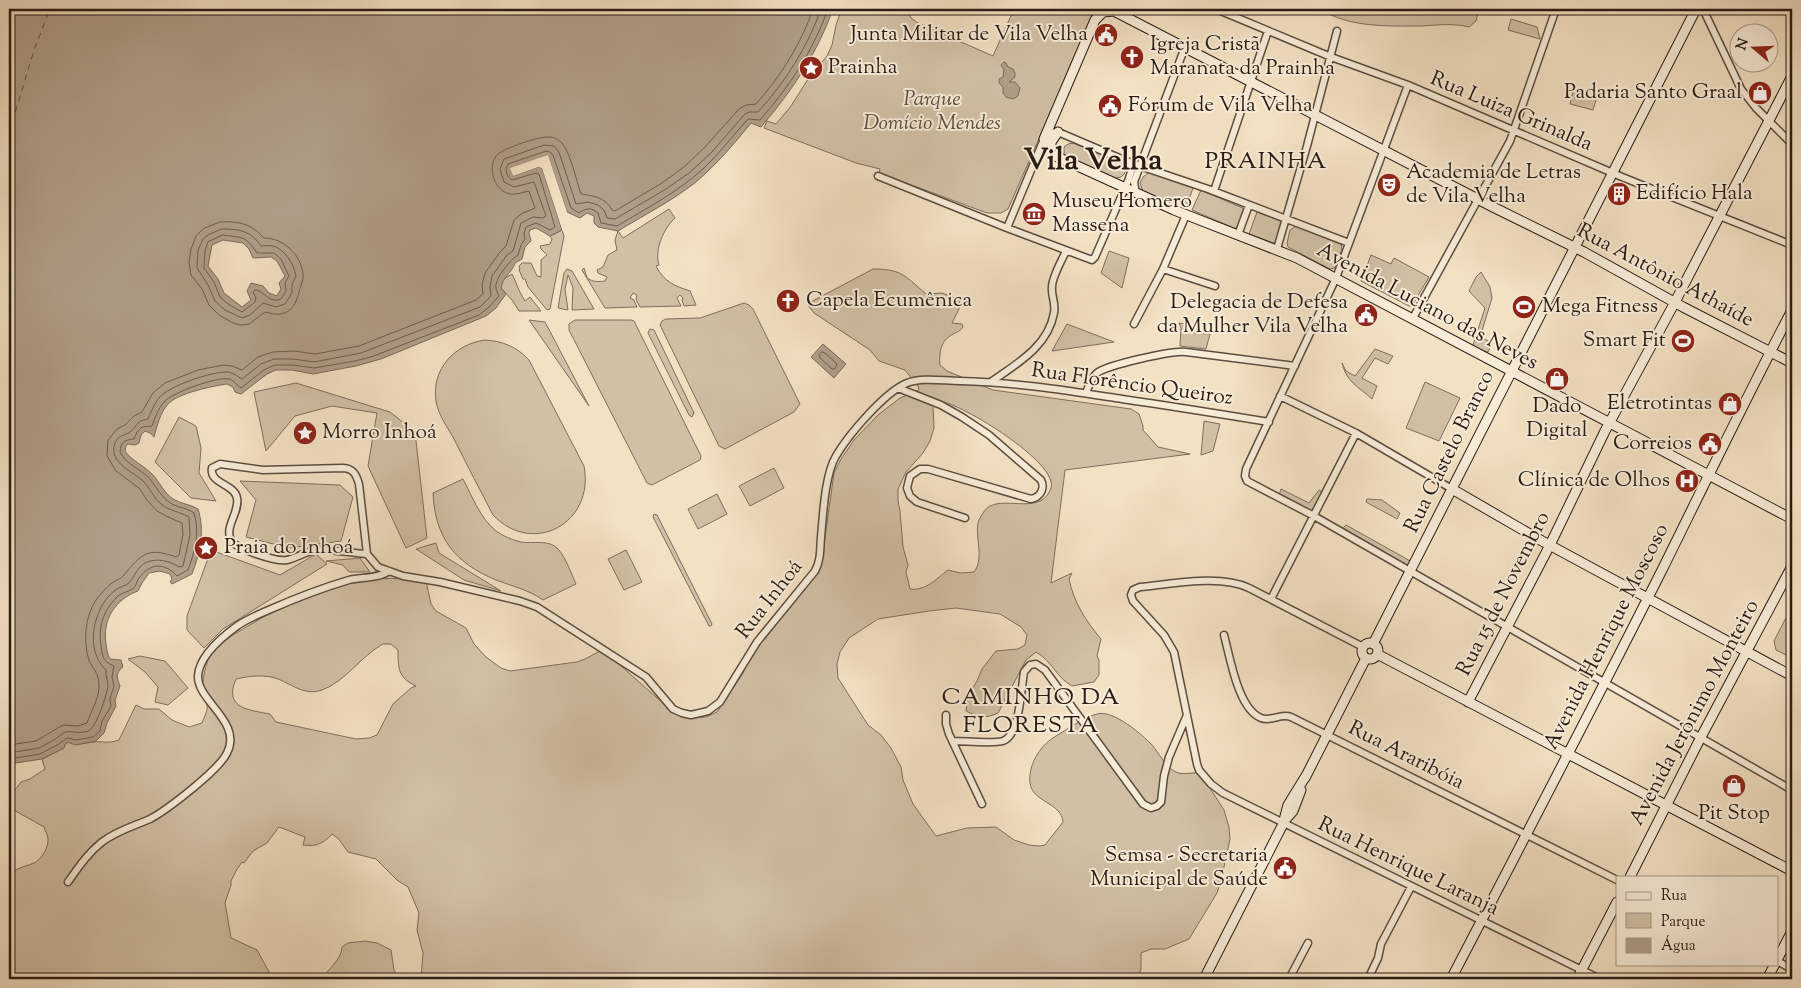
<svg xmlns="http://www.w3.org/2000/svg" width="1801" height="988" viewBox="0 0 1801 988" font-family="'Sorts Mill Goudy',serif">
<rect width="100%" height="100%" fill="#f3e1c3"/>
<filter id="stains"><feTurbulence type="fractalNoise" baseFrequency=".004" numOctaves="4"/><feColorMatrix values="0 0 0 0 .2 0 0 0 0 .09 0 0 0 0 .02 0 0 0 .5 -.17"/></filter>
<radialGradient id="worn" r=".72"><stop offset=".6" stop-color="#630" stop-opacity="0"/><stop offset="1" stop-color="#630" stop-opacity=".3"/></radialGradient>
<path fill="#d1c0a5" stroke="#7e6e5c" fill-rule="evenodd" d="M836,9H907L911,18L918,23L993,56L1014,9H1093L1090,23L1008,209L1001,213H987L879,173L880,169L856,163L764,128L767,121L776,124L791,106L810,76L827,56L832,45L836,25L841,11L835,10Z
M1320,9H1479L1476,21L1469,27C1453,23 1438,25 1422,26C1389,26 1349,28 1320,9Z
M1511,19L1537,27L1540,39L1508,30Z
M1573,91L1597,97L1593,110L1570,104Z
M1073,143L1121,163L1125,167V173L1121,177L1115,178L1068,158L1064,155V147L1068,144Z
M1148,173L1154,174L1193,188L1185,211L1143,192L1140,183L1143,177Z
M1201,190L1245,209L1236,229L1192,210Z
M669,209L675,218C664,228 654,250 659,265L656,266C664,282 675,286 690,291L696,305L684,306L682,300L683,298L680,295L677,298L681,306L640,307L636,299L637,295L633,293L630,298L634,300L637,307L605,308L582,270L584,268L587,278C593,282 598,282 605,281L607,277L598,273L597,270L603,267L608,255L617,250L615,240L618,231L623,238Z
M1257,212L1283,222L1276,244L1249,234Z
M1296,226L1341,244L1342,249L1335,268L1330,269L1288,247L1287,243L1290,230Z
M562,230L564,236L550,309L547,310L528,287L525,279H523L519,270L520,269L519,266L522,263H531L537,276L541,277V260L547,255L541,249L540,246L550,244L552,239L550,236Z
M1109,251L1129,258L1122,288L1101,273Z
M1371,255L1391,264L1394,258L1429,277L1412,306H1409L1361,281Z
M567,269L572,271L594,309L572,310L573,288L568,275L565,289L568,310L558,308L564,273Z
M873,269C902,269 905,276 926,294L942,293L960,300L959,309L952,323L962,324L963,327C959,333 955,332 950,336C940,342 939,355 940,365L947,371L993,390L1131,409L1139,414L1143,426V430L1158,447L1190,454L1065,470L1051,583L1072,573L1069,579C1074,603 1086,621 1101,639L1097,656L1099,660V675L1094,682L1072,686C1057,678 1051,660 1036,652L1026,660L998,713C986,719 978,717 966,711L968,696L977,681L982,669L996,651L1018,649L1025,645L1027,635L1021,627L1000,614L956,608L929,611L878,619L849,638L840,652L837,664L838,678L868,725L881,735L891,748L901,767L903,780L913,804L936,836L967,828L996,827L1014,840L1029,845L1040,846L1045,845L1063,822C1062,803 1032,802 1030,783C1028,766 1039,747 1053,738C1064,731 1085,717 1097,714C1112,709 1142,734 1152,745C1159,753 1165,766 1174,771C1181,776 1192,772 1200,773L1224,810L1229,827L1230,839L1221,881L1217,893L1189,939L1165,949H1151L1141,953V970L1137,979H421L423,953L417,930L419,913L408,887L397,880L376,859L348,852L338,838L332,834C324,843 317,847 303,845L305,837L279,827L267,843L253,851L244,863L242,862L236,871L231,881V885L225,903L231,938L257,950L273,979H9V876C16,867 25,867 34,863C41,860 49,847 48,839C48,835 45,831 44,827L12,809V794L21,782L30,779L45,769L42,759L64,748L65,744L68,742C77,746 85,743 94,742C104,741 107,744 119,740L136,705L144,709H159L172,720L189,727L202,723C204,717 208,711 207,705C207,700 203,695 203,690C202,682 205,667 208,660C217,643 233,635 248,626C306,591 357,571 426,581L431,604L436,611L466,628L474,644L486,657L501,668L510,671L577,662L585,659L600,651L620,665L665,705L692,718L706,717L717,712L743,673L751,651L822,559L834,473L841,459L854,440L878,415L900,398L919,390L918,386L905,370L879,361L870,350L814,313L807,304ZM939,401C961,403 1059,463 1051,488C1042,515 1008,497 990,506C986,508 982,514 980,518C972,531 986,557 974,572L961,573L948,570C936,579 926,591 910,589L906,572L908,565L903,547L900,511L898,501V489L906,472L923,453L930,441L934,428L933,407ZM383,644H391L398,650C398,668 398,678 416,686L411,688L393,704L377,735L369,738L356,739L276,722L270,714C250,710 223,709 236,679C249,676 265,674 278,679C293,685 305,696 322,690C345,682 361,656 383,644Z
M1481,272L1490,287L1492,298L1480,337L1492,343L1488,352L1472,348L1485,308L1469,291L1476,277Z
M512,274C517,284 518,290 525,301L530,297L541,311H519L512,300L501,288L502,280Z
M744,303L749,305L753,309L800,404L794,412L725,449L719,446L660,325L662,321L666,319L700,318Z
M529,320L545,322L589,406Z
M575,320H631L634,321L701,456L700,460L652,485L647,483L569,330V324Z
M1179,323L1193,325V333L1210,334L1206,349L1180,346L1181,328Z
M1067,324L1114,342L1052,351Z
M650,329L654,330L694,413L692,417L689,415L648,333Z
M485,340C503,341 517,347 529,360L584,466C595,523 533,557 493,515C480,490 467,465 454,439C448,428 438,415 436,401C431,369 455,344 485,340Z
M1375,349L1393,356L1388,364L1375,358L1362,378L1377,386L1372,399C1358,386 1347,383 1342,363L1346,371L1355,376Z
M1425,382L1460,398L1439,441L1406,428Z
M296,383L390,412L415,432L427,538L406,548L368,466L377,413L332,406L295,416L266,451L254,392Z
M179,417L196,426L201,448L199,473L216,501L191,498L155,462Z
M1204,421L1220,424L1213,451L1201,455Z
M774,468L784,488L750,506L739,486Z
M463,479C472,496 480,518 496,531C503,536 512,540 521,542C533,544 549,539 558,549C566,558 571,573 576,584L543,600C529,590 512,586 496,580C455,563 435,538 433,493Z
M240,481L340,485L353,497L341,541L289,548L246,537L256,500Z
M1281,489L1309,503L1319,490L1323,492L1312,512L1279,495Z
M717,494L727,514L698,529L688,509Z
M1367,499L1382,500L1400,513L1397,519L1366,502Z
M654,514L657,515L712,624L711,626H709L653,517Z
M1346,525L1412,562L1409,568L1343,528Z
M436,543L439,553L501,591L464,580L416,549Z
M211,550L280,575L316,554L327,564L223,629L204,648L187,630V616Z
M626,550L642,582L624,590L608,559Z
M360,558L370,572H349L343,565L326,561Z
M1792,606V658L1776,650L1774,641Z
M140,656L165,661L188,688L168,705L155,702L158,687L145,672L128,659Z
M365,941L377,943L391,950L394,970L398,979H321C329,968 341,961 342,947L348,943Z"/>
<path fill="#af9e88" stroke="#7a6a5a" fill-rule="evenodd" d="M9,9H833C817,54 792,91 761,127L751,123C734,144 717,164 696,182C672,201 644,215 618,231L598,227L594,223V216L587,213L580,218L567,212L548,156L511,168L513,176L538,167L542,168L562,230L550,236L536,228L530,230L529,233L531,241L525,247L522,259L515,263C512,273 503,276 501,288L506,294L496,308L486,316L381,359L356,366L313,374L292,370H276L267,374L241,394L235,392L233,387L227,384C213,386 178,393 168,404C160,413 157,426 154,437L150,433L145,431L141,435L139,443L135,445L128,444L126,446L125,451C132,461 143,465 152,474C160,482 163,492 173,499C181,504 190,504 198,509C205,531 200,553 192,574L172,584L170,582L172,579L170,574L160,571L149,573L142,583L138,591C116,599 102,619 106,644C107,650 107,654 110,659L121,660L123,667C115,673 117,678 120,686L115,700L116,706L107,723L104,733L96,741L75,745L68,742L65,744L64,748L42,759L9,764ZM223,240L243,243L249,249L253,258L271,257L277,261L285,276L279,283L281,289L277,296L269,293L263,286L251,283L247,291L251,300L242,307L224,293L218,279L208,266L212,245Z
M1004,62L1006,63L1008,67L1013,69L1015,73V77L1009,82H1015L1020,88L1018,96L1013,99L1006,97L1003,93V87L999,83V79L1003,77L1004,70L1001,65Z
M823,344L846,364L834,378L811,357Z"/>
<path fill="#f3e1c3" d="M548,155L568,215L564,213L547,159L514,170L515,173L538,165L544,167L565,229L563,232L542,168L538,167L513,176L510,168Z"/>
<g fill="none" stroke-linecap="round" stroke-linejoin="round">
<path stroke="#6c5d4e" stroke-width="1" d="M220,222C240,221 251,224 264,238C283,238 301,254 303,274C304,278 302,281 301,285C297,297 296,312 280,314C275,315 270,313 265,312L249,324L240,325L233,323L219,315L209,305L202,289L191,275L189,263L191,249L196,236L203,229Z
M222,229C240,229 251,231 261,246C265,246 269,245 273,246C285,249 294,265 296,276L292,285V293L285,304L276,307L263,303L250,315L242,318L225,310L215,301L208,285L197,268L198,250L203,239L208,235Z
M223,235C243,238 245,235 257,253H274L281,259L289,276L285,283L286,291L281,299C269,304 265,291 255,290L253,292L256,298L255,302L242,312L228,304L220,297L214,282L204,268L205,251L208,242Z
M822,352L825,353L837,364L835,369H832L820,358L819,355Z
M9,745L36,741L63,725L78,726L87,723C91,711 100,697 99,684C98,671 93,670 89,660C83,641 85,617 96,600C100,595 106,587 112,583C116,580 121,579 124,575C142,553 148,547 176,557L179,555L183,534L182,523L168,517L157,511L147,500L139,488L116,471L107,456L108,440L117,429L125,425L134,416L142,412L153,393L165,383L198,370L223,365L232,366L242,370L258,357L273,352L294,351L315,354L359,346L476,300L483,294L482,285L485,273L500,252L506,246L514,220L521,214L535,208L529,191C523,192 517,195 510,194C494,191 486,166 498,154C505,148 540,136 549,137C554,137 559,140 562,143C571,154 576,180 581,194C594,196 605,197 612,210L615,211L662,183L684,167L705,147L739,109L746,105L756,104C781,76 801,44 813,9
M9,753L39,748L54,740L65,732C73,731 80,734 88,731C96,729 107,694 108,686C108,680 105,676 106,670C84,650 93,608 115,590C119,587 125,586 129,583C133,579 136,571 140,567C150,556 169,560 179,567L183,566L190,535L189,517C180,512 170,511 161,504C154,498 151,490 145,483C134,471 108,464 115,443C118,435 124,436 130,432C138,426 135,421 148,419C151,412 154,404 159,398C168,386 213,371 228,372C234,373 238,377 242,379L261,364L274,359H293L314,362L361,353L480,307L491,296L490,287L492,276L507,255L513,251L521,223L533,217L543,218L546,216L534,182L514,187L504,182L500,169L504,159L544,145L554,146L559,152L576,204L588,202L598,205L604,210L607,218L615,219L666,189L689,173L711,153L744,115L749,112H758C786,81 807,48 821,9
M9,759L40,754L59,744L67,738L76,740L93,737L100,731L102,721L111,706L110,699L114,686L112,677L114,666C112,665 110,664 108,663C102,659 102,652 101,646C98,627 103,611 117,597C122,592 129,592 134,588C136,586 137,580 139,578C151,562 165,563 177,576L188,570C195,552 200,531 194,513C188,508 179,508 172,504C161,498 157,487 149,478C139,468 127,465 120,452C121,441 125,440 134,439L137,432L142,427L152,426C155,418 158,409 164,402C171,393 218,376 229,379C234,380 237,386 241,388L264,370L275,365H293L314,368L355,361L371,357L479,315L488,308L499,296C498,293 496,291 496,288C494,279 511,259 518,255L521,245L525,239L524,233L526,227L536,223L550,230L555,227L539,174L536,173L512,180C507,177 504,170 508,164L546,151L550,152L553,155L571,208L579,213C586,208 591,207 598,213L601,223L617,226C647,208 678,192 704,168C720,153 733,135 748,119L760,120C790,86 813,51 828,9"/>
<path stroke="#5f5042" stroke-width="1" stroke-dasharray="6 5" stroke-linecap="butt" d="M9,133L34,50L50,9"/>
<g stroke="#5c4d40" stroke-width="9">
<path id="street" d="M1216,9L1331,57L1408,85L1622,177L1792,245
M1703,9L1741,89L1756,108L1792,144
M1408,85L1336,278L1246,469L1245,476L1247,481L1314,516L1792,790
M878,176L1007,228L1092,260L1095,257L1128,181L1131,172V163
M1214,191L1268,31
M1136,193L1134,182L1140,166L1185,47
M1007,228L1044,139L1050,133L1058,132L1131,163L1208,189L1349,243
M1238,235L1249,205
M1277,249L1307,146L1337,31
M1163,269L1215,286
M1413,318L1510,141L1556,9
M1134,324L1163,269L1186,215
M991,382C1016,364 1048,347 1054,313C1056,303 1051,296 1052,287C1052,277 1062,260 1066,251
M898,388L941,405L962,417L989,435L1041,480C1045,488 1041,497 1031,499L928,469H920L910,476L907,488L910,496L917,502L965,518
M1086,393C1089,386 1091,378 1097,373C1107,365 1173,350 1186,352L1295,366
M1280,396L1356,433L1452,489
M367,554C351,553 333,549 316,550C306,551 297,558 287,560C277,562 235,549 231,540C224,527 240,512 237,498C235,484 209,484 212,468L220,464L263,470L342,468C353,468 356,474 359,484L367,554L378,567L403,576L440,582L520,601L537,607L646,677L673,709L682,713L691,715L708,711L720,702L757,642L815,571C821,560 820,549 821,537C823,515 825,474 836,456C848,435 885,392 907,383C923,377 943,381 960,381C1014,382 1069,391 1122,399C1171,406 1220,414 1269,422
M1271,599L1356,433
M1224,635C1230,657 1238,709 1261,718C1271,722 1280,713 1291,717L1617,880
M1363,647L1249,588C1220,574 1173,584 1140,587L1133,590L1131,595L1133,601L1164,635L1174,652L1197,764L1199,770L1211,784L1223,793L1600,979
M946,715V724L949,734L982,804
M953,741C965,741 993,744 1003,741C1020,735 1021,689 1024,672L1030,665L1036,664L1045,670L1143,804L1151,808L1157,806L1161,802L1164,776L1169,757L1187,715
M68,882C78,868 88,853 102,842C116,831 134,826 150,819C167,810 219,770 227,753C243,722 197,701 198,676C199,656 222,637 237,626C247,619 259,614 271,609C296,598 322,588 349,580C361,577 378,579 389,571
M1777,961L1792,969
M1289,979L1308,943
M1368,979L1378,958L1381,944L1411,887"/>
</g>
<g stroke="#2a1c14" stroke-width="11">
<path id="secondary" d="M1051,154L1046,146L1044,139L1095,20L1103,12L1114,11L1493,207L1584,252L1683,307L1792,363
M1051,154L1174,210L1297,258L1792,519
M1051,154V142L1058,132
M1452,489L1542,541L1792,676
M1362 651a8 8 0 1 1 16 0a8 8 0 1 1-16 0Z
M1373,644L1696,9
M1377,654L1792,871
M1468,702L1550,545L1605,431L1675,302L1792,76
M1305,778L1366,658
M1285,820L1293,811L1301,790
M1630,877L1701,737L1792,566
M1777,960L1792,931
M1204,979L1283,824L1288,805L1307,774
M1451,979C1522,843 1593,707 1662,570C1705,483 1747,396 1792,310
M1577,979L1617,902
M1767,979L1775,964"/>
</g>
<use href="#street" stroke="#f7ecd8" stroke-width="6"/>
<use href="#secondary" stroke="#f7ecd8" stroke-width="9"/>
</g>
<defs>
<g id="civic-disc" transform="scale(1.25)"><circle r="9.5" fill="#8f2418" stroke="#f7ecd8"/><path d="M-.6-6.5H3V-4.5H.6V-3L4-1V1h2V6H-6V1h2V-1L-.6-3ZM-1.2 2.5V6h2.4V2.5Z" fill="#fff"/></g>
<g id="church-disc" transform="scale(1.25)"><circle r="9.5" fill="#8f2418" stroke="#f7ecd8"/><path d="M-1.2-6h2.4v3.5h3.3v2.4h-3.3V6h-2.4V-.1h-3.3v-2.4h3.3Z" fill="#fff"/></g>
<g id="sight-disc" transform="scale(1.25)"><circle r="9.5" fill="#8f2418" stroke="#f7ecd8"/><path d="M0-6L1.8-2.2L6-1.7L2.9 1.2L3.7 5.4L0 3.3L-3.7 5.4L-2.9 1.2L-6-1.7L-1.8-2.2Z" fill="#fff"/></g>
<g id="shop-disc" transform="scale(1.25)"><circle r="9.5" fill="#8f2418" stroke="#f7ecd8"/><path d="M-5-2.5h2.3a2.7 3.5 0 0 1 5.4 0H5L5.5 6h-11ZM-1.5-2.5h3a1.5 2.3 0 0 0-3 0Z" fill="#fff"/></g>
<g id="theatre-disc" transform="scale(1.25)"><circle r="9.5" fill="#8f2418" stroke="#f7ecd8"/><path d="M-5-5.5Q0-4 5-5.5V0Q5 5 0 6Q-5 5-5 0ZM-3.3-2.5H-1v1.5H-3.3ZM1-2.5H3.3v1.5H1ZM-2.8 1Q0 5.5 2.8 1Z" fill="#fff"/></g>
<g id="building-disc" transform="scale(1.25)"><circle r="9.5" fill="#8f2418" stroke="#f7ecd8"/><path d="M-4-6H4V6H1V3H-1V6H-4ZM-2.5-4.3h1.7v1.8h-1.7ZM.8-4.3h1.7v1.8H.8ZM-2.5-1h1.7V.8h-1.7ZM.8-1h1.7V.8H.8Z" fill="#fff"/></g>
<g id="museum-disc" transform="scale(1.25)"><circle r="9.5" fill="#8f2418" stroke="#f7ecd8"/><path d="M0-6L6-3V-2H-6V-3ZM-5-1h2V3h-2ZM-1-1h2V3h-2ZM3-1h2V3H3ZM-6 4H6V6H-6Z" fill="#fff"/></g>
<g id="stadium-disc" transform="scale(1.25)"><circle r="9.5" fill="#8f2418" stroke="#f7ecd8"/><path d="M0-5a6.5 5 0 1 0 0 10a6.5 5 0 1 0 0-10ZM-3.5-1.8h7v3.6h-7Z" fill="#fff"/></g>
<g id="hospital-disc" transform="scale(1.25)"><circle r="9.5" fill="#8f2418" stroke="#f7ecd8"/><path d="M-5-5h3v3.5h4V-5h3V5h-3V1.5h-4V5h-3Z" fill="#fff"/></g>
</defs>
<g fill-rule="evenodd">
<use href="#civic-disc" x="1106" y="35"/>
<use href="#church-disc" x="1132" y="57"/>
<use href="#sight-disc" x="811" y="68"/>
<use href="#shop-disc" x="1760" y="93"/>
<use href="#civic-disc" x="1110" y="106"/>
<use href="#theatre-disc" x="1389" y="185"/>
<use href="#building-disc" x="1619" y="194"/>
<use href="#museum-disc" x="1034" y="214"/>
<use href="#church-disc" x="788" y="301"/>
<use href="#stadium-disc" x="1524" y="307"/>
<use href="#civic-disc" x="1366" y="315"/>
<use href="#stadium-disc" x="1683" y="341"/>
<use href="#shop-disc" x="1557" y="379"/>
<use href="#shop-disc" x="1730" y="404"/>
<use href="#sight-disc" x="305" y="433"/>
<use href="#civic-disc" x="1710" y="444"/>
<use href="#hospital-disc" x="1687" y="481"/>
<use href="#sight-disc" x="206" y="548"/>
<use href="#shop-disc" x="1734" y="786"/>
<use href="#civic-disc" x="1285" y="868"/>
</g>
<g text-anchor="middle" dominant-baseline="central" stroke-width="4" stroke-linejoin="round" paint-order="stroke">
<g font-size="21" fill="#2a1c14" stroke="#f7ecd8" text-anchor="start">
<text x="1088" y="35" text-anchor="end">Junta Militar de Vila Velha</text>
<text x="1150" y="45">Igreja Cristã<tspan x="1150" dy="24">Maranata da Prainha</tspan></text>
<text x="828" y="68">Prainha</text>
<text x="1742" y="93" text-anchor="end">Padaria Santo Graal</text>
<text x="1128" y="106">Fórum de Vila Velha</text>
<text x="1406" y="173">Academia de Letras<tspan x="1406" dy="24">de Vila Velha</tspan></text>
<text x="1636" y="194">Edifício Hala</text>
<text x="1052" y="202">Museu Homero<tspan x="1052" dy="24">Massena</tspan></text>
<text x="806" y="301">Capela Ecumênica</text>
<text x="1348" y="303" text-anchor="end">Delegacia de Defesa<tspan x="1348" dy="24">da Mulher Vila Velha</tspan></text>
<text x="1542" y="307">Mega Fitness</text>
<text x="1666" y="341" text-anchor="end">Smart Fit</text>
<text x="1712" y="404" text-anchor="end">Eletrotintas</text>
<text x="1557" y="407" text-anchor="middle">Dado<tspan x="1557" dy="24">Digital</tspan></text>
<text x="322" y="433">Morro Inhoá</text>
<text x="1692" y="444" text-anchor="end">Correios</text>
<text x="1670" y="481" text-anchor="end">Clínica de Olhos</text>
<text x="224" y="548">Praia do Inhoá</text>
<text x="1734" y="814" text-anchor="middle">Pit Stop</text>
<text x="1268" y="856" text-anchor="end">Semsa - Secretaria<tspan x="1268" dy="24">Municipal de Saúde</tspan></text>
</g>
<g font-size="21" font-style="italic" fill="#5c4d40" stroke="#f7ecd8">
<text x="932" y="100">Parque<tspan x="932" dy="24">Domício Mendes</tspan></text>
</g>
<g font-size="21" fill="#2a1c14" stroke="#f7ecd8">
<text transform="translate(1511 112) rotate(23)">Rua Luiza Grinalda</text>
<text transform="translate(1665 276) rotate(28)">Rua Antônio Athaíde</text>
<text transform="translate(1427 307) rotate(28)">Avenida Luciano das Neves</text>
<text transform="translate(1132 385) rotate(8)">Rua Florêncio Queiroz</text>
<text transform="translate(1450 452) rotate(-64)">Rua Castelo Branco</text>
<text transform="translate(1504 594) rotate(-63)">Rua 15 de Novembro</text>
<text transform="translate(770 600) rotate(-52)">Rua Inhoá</text>
<text transform="translate(1607 637) rotate(-63)">Avenida Henrique Moscoso</text>
<text transform="translate(1695 713) rotate(-62)">Avenida Jerônimo Monteiro</text>
<text transform="translate(1406 756) rotate(27)">Rua Araribóia</text>
<text transform="translate(1408 867) rotate(26)">Rua Henrique Laranja</text>
</g>
<g font-size="24" letter-spacing="1" fill="#2a1c14" stroke="#f7ecd8">
<text x="1266" y="162">PRAINHA</text>
<text x="1031" y="698">CAMINHO DA<tspan x="1031" dy="28">FLORESTA</tspan></text>
</g>
<g font-size="31" font-weight="bold" fill="#2a1c14" stroke="#f7ecd8">
<text x="1093" y="161">Vila Velha</text>
</g>
</g>
<rect width="1801" height="988" fill="none" stroke="#f3e1c3" stroke-width="30"/>
<rect x="10" y="10" width="1781" height="968" fill="none" stroke="#2a1c14" stroke-width="2.5"/>
<rect x="15" y="15" width="1771" height="958" fill="none" stroke="#2a1c14"/>
<rect x="1616" y="876" width="162" height="90" fill="#f7ecd8" stroke="#a5998a"/>
<rect x="1626" y="892" width="25" height="8" fill="#f7ecd8" stroke="#a5998a"/>
<text x="1661" y="900" font-size="15" fill="#2a1c14">Rua</text>
<rect x="1626" y="913" width="25" height="15" fill="#d1c0a5" stroke="#a5998a"/>
<text x="1661" y="926" font-size="15" fill="#2a1c14">Parque</text>
<rect x="1626" y="938" width="25" height="15" fill="#af9e88" stroke="#a5998a"/>
<text x="1661" y="950" font-size="15" fill="#2a1c14">Água</text>
<g transform="translate(1754 48) rotate(289)"><circle r="24" fill="#f7ecd8" stroke="#a5998a"/>
<path d="M0-4L9 19L0 12L-9 19Z" fill="#8f2418"/>
<text y="-8" font-size="14" font-weight="bold" text-anchor="middle" fill="#2a1c14">N</text>
</g>
<rect width="100%" height="100%" filter="url(#stains)"/>
<rect width="100%" height="100%" fill="url(#worn)"/>
</svg>
